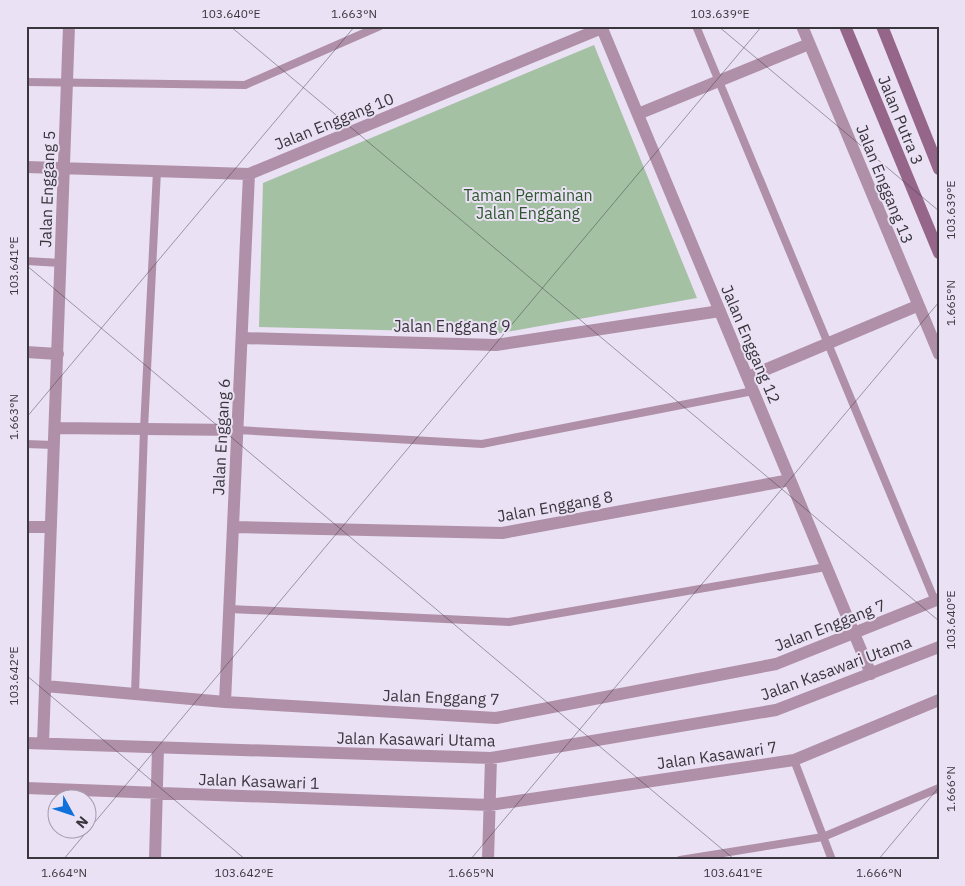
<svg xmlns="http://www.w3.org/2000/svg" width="965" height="886" viewBox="0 0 965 886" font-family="'IBM Plex Sans',sans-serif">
<rect width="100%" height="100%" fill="#eae1f4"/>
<path fill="#a5c1a4" d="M594,45L697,298L501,333L259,327L263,183Z"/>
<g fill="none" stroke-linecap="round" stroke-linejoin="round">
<path stroke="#b090a8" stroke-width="8" d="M696,26L935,601
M26,82L245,85L380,26
M26,261L61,263
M237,430L482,444L753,391
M26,444L54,445
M230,609L509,622L826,567
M135,694L144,429L157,171
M794,760L832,860
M680,860L823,837L939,788"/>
<path stroke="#b090a8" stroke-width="12" d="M601,26L871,674
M802,26L939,354
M638,114L809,44
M26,167L249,174L602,28
M242,338L496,345L720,311
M26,352L58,354
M748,377L917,306
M55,428L237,430
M26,527H51
M233,527L502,533L790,480
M45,686L225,702L496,718L776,664L939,599
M225,702L249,174
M26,743L491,758L776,710L939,647
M43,743L69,26
M26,788L490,805L794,760L939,700
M155,860L158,748
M488,860L491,758"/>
<path stroke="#95668a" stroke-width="12" d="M845,26L939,253
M882,26L939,169"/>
</g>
<path fill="none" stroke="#39363d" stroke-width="1" stroke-opacity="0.45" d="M230,26L939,621M718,26L939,211M26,265L735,860M26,418L355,26M26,675L246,860M63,860L762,26M470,860L939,302M878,860L939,787"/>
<g text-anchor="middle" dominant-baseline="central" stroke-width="4" stroke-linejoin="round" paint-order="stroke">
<g font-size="16" fill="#39363d" stroke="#eae1f4">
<text transform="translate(901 120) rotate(68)">Jalan Putra 3</text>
<text transform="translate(334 121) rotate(-22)">Jalan Enggang 10</text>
<text transform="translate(885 184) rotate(68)">Jalan Enggang 13</text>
<text transform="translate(47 189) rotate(-88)">Jalan Enggang 5</text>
<text x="452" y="326">Jalan Enggang 9</text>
<text transform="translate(751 344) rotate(67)">Jalan Enggang 12</text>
<text transform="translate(221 437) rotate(-87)">Jalan Enggang 6</text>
<text transform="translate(555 506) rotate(-10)">Jalan Enggang 8</text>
<text transform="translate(830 625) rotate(-21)">Jalan Enggang 7</text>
<text transform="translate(836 668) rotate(-20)">Jalan Kasawari Utama</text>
<text transform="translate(441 697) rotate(2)">Jalan Enggang 7</text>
<text transform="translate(416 739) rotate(1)">Jalan Kasawari Utama</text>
<text transform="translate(717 755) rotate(-8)">Jalan Kasawari 7</text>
<text transform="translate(259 781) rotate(2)">Jalan Kasawari 1</text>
</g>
<g font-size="16" fill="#2d582d" stroke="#eae1f4">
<text x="528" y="195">Taman Permainan<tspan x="528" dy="18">Jalan Enggang</tspan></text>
</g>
</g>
<rect width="965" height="886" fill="none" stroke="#eae1f4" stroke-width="55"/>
<g transform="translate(72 814) rotate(130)"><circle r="24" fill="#eae1f4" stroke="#a39dab"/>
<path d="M0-4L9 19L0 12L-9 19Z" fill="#1071da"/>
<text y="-8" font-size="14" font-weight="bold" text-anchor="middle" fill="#39363d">N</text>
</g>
<rect x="28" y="28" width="910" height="830" fill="none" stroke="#39363d" stroke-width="2"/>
<g font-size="12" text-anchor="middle" fill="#39363d">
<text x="231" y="18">103.640°E</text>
<text x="354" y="18">1.663°N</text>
<text x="720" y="18">103.639°E</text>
<text transform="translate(951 210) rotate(-90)" y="4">103.639°E</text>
<text transform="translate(14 266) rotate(-90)" y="4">103.641°E</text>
<text transform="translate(951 303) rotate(-90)" y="4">1.665°N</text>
<text transform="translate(14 417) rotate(-90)" y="4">1.663°N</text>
<text transform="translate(951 620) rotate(-90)" y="4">103.640°E</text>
<text transform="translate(14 676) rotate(-90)" y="4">103.642°E</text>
<text transform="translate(951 789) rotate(-90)" y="4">1.666°N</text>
<text x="64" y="877">1.664°N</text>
<text x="244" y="877">103.642°E</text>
<text x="471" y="877">1.665°N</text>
<text x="733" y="877">103.641°E</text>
<text x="879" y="877">1.666°N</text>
</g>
</svg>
